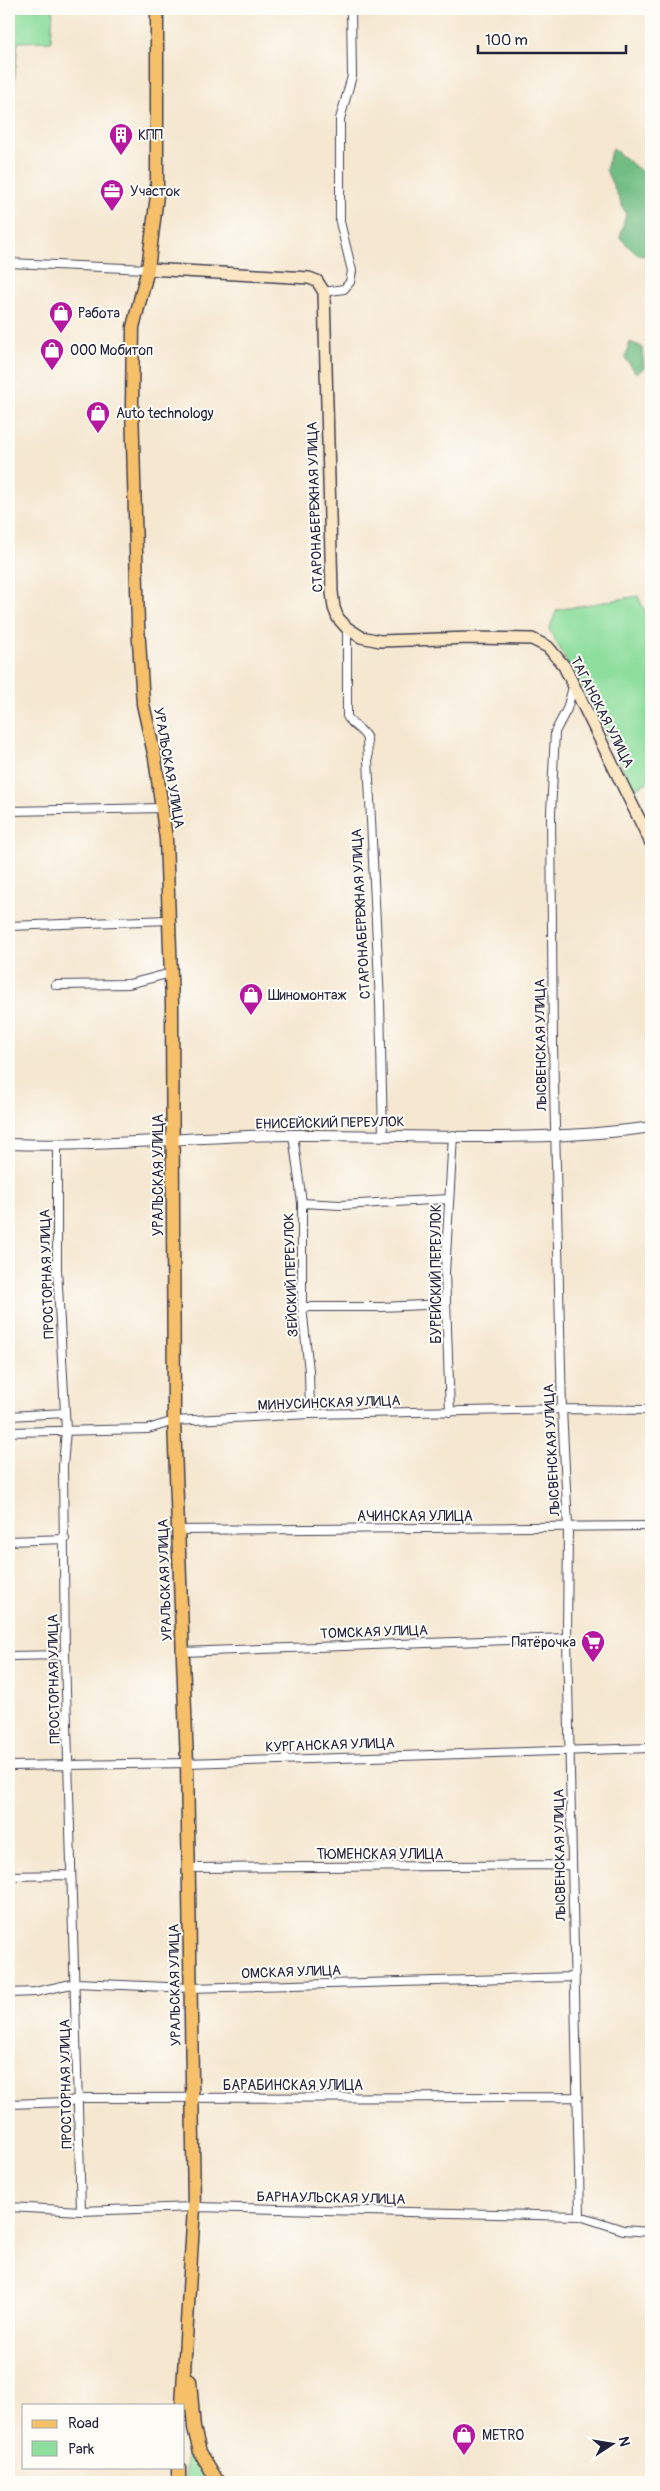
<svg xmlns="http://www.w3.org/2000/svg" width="660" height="2491" viewBox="0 0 660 2491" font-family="Pangolin,sans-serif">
<rect width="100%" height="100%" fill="#fdfcf7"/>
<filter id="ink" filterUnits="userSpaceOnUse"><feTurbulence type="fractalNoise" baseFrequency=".02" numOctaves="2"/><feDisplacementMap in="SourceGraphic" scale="10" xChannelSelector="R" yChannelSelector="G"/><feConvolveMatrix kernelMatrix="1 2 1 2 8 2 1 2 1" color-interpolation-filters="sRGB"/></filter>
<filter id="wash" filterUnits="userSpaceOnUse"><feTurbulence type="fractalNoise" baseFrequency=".0096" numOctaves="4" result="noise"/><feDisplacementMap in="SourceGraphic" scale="20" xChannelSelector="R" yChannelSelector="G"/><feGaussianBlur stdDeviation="1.12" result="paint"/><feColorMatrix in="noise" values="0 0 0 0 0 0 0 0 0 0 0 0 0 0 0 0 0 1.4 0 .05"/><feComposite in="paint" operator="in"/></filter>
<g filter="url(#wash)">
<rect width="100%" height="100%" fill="#f5e7d0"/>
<path fill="#8ede9d" stroke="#58806c" d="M9,9H53L51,41L18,42L9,140Z
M638,596L651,626V780L634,789L549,629L557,610Z
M187,2438L210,2474L189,2482H185Z"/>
<path fill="#72bd84" stroke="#4a7060" d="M612,148L646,175L651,193V258L636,254L620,238L626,214L606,170Z
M630,342L642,347L644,368L636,373L625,358Z"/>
</g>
<g filter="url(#ink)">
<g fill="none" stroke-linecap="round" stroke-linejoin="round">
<g stroke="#424051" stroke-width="10">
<path id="minor" d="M9,263L148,269
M324,292L344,289L350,282L352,271L340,222V119L352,76L351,9
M347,628V716C351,726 363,728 367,739L380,1003L383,1135
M573,687L567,709L555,732L551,813L553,1045L562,1409L568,1527L567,1638L580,2216
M9,811L163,808
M9,926L169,920
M56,985L129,984L171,973
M293,1135L302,1203V1307L309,1371L310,1414
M57,1146V1268L66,1430L63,1466L65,1655L81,2211
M302,1203L341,1205L449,1199
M302,1307H381L445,1304
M450,1412L445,1273L453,1135
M9,1416L65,1413
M9,1432L148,1429L174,1421L310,1414L562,1409L651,1410
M178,1530L651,1526
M9,1541L65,1539
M182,1652L567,1638
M9,1656L65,1655
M9,1766L187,1763L651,1748
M188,1868L572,1865
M9,1876L71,1875
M9,1993L35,1992L76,1983L190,1988L575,1977
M9,2104L68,2102L79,2098L578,2097
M9,2207L81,2211L194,2207L580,2216L623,2230L651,2232"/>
</g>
<g stroke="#424051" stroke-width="12">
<path id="tertiary" d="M9,1144C105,1148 200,1135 296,1135C414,1134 534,1144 651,1127"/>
</g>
<g stroke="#424051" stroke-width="14">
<path id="secondary" d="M148,269L309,278L317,281L324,292L332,592L334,608L338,618L347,628L361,637L380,641L471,638L532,639L548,647L564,666L651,843"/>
</g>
<g stroke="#424051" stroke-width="15">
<path id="primary" d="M157,9V195L148,269L133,327L132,405L138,625L143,704L155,758L166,839L172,1004L174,1421L187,1763L194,2207L182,2405
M190,2381L194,2428L200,2452L218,2482
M179,2467V2482"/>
</g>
<use href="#minor" stroke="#fff" stroke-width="8"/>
<use href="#tertiary" stroke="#fff" stroke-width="10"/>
<use href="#secondary" stroke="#fbe6c4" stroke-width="11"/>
<use href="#primary" stroke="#f6c06b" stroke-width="12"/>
</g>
</g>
<defs>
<g id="building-pin" transform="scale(1.25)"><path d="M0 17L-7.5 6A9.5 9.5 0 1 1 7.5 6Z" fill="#b5179e" stroke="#fdfcf7"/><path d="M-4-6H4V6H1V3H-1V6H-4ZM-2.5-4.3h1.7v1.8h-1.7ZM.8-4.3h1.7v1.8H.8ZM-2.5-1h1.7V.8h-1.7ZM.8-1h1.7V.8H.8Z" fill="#fff"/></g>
<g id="office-pin" transform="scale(1.25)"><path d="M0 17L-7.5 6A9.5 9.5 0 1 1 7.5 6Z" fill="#b5179e" stroke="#fdfcf7"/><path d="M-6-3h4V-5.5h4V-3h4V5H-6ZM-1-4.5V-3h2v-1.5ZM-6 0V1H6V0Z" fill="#fff"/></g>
<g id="shop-pin" transform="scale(1.25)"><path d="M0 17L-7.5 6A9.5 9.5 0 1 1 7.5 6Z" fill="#b5179e" stroke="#fdfcf7"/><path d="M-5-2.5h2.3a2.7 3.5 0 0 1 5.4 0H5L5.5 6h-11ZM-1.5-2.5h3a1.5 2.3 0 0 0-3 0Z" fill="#fff"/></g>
<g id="supermarket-pin" transform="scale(1.25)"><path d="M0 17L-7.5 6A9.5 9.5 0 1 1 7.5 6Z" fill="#b5179e" stroke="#fdfcf7"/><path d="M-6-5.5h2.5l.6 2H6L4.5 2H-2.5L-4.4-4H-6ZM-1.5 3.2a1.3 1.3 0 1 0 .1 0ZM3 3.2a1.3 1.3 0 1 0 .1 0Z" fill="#fff"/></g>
</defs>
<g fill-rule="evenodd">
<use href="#building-pin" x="121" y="135"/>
<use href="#office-pin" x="112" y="191"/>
<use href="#shop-pin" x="61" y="313"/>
<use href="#shop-pin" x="52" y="350"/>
<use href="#shop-pin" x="98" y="413"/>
<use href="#shop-pin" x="251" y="995"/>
<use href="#supermarket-pin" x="593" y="1642"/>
<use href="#shop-pin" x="464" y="2435"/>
</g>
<g text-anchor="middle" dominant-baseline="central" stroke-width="4" stroke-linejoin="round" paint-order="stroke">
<g font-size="14" fill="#22223b" stroke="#fdfcf7" text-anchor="start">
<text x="138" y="135">КПП</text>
<text x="130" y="191">Участок</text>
<text x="78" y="313">Работа</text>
<text x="70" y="350">ООО Мобитоп</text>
<text x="116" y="413">Auto technology</text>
<text x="268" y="995">Шиномонтаж</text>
<text x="576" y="1642" text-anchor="end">Пятёрочка</text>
<text x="482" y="2435">METRO</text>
</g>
<g font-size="14" fill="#22223b" stroke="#fdfcf7">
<text transform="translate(315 507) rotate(-92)">СТАРОНАБЕРЕЖНАЯ УЛИЦА</text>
<text transform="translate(602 712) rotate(63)">ТАГАНСКАЯ УЛИЦА</text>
<text transform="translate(169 768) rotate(80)">УРАЛЬСКАЯ УЛИЦА</text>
<text transform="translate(361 914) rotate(-93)">СТАРОНАБЕРЕЖНАЯ УЛИЦА</text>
<text transform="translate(541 1045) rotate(-91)">ЛЫСВЕНСКАЯ УЛИЦА</text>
<text transform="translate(330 1123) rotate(-1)">ЕНИСЕЙСКИЙ ПЕРЕУЛОК</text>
<text transform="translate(158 1175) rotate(-90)">УРАЛЬСКАЯ УЛИЦА</text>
<text transform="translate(47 1274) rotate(-92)">ПРОСТОРНАЯ УЛИЦА</text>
<text transform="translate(436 1274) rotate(-90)">БУРЕЙСКИЙ ПЕРЕУЛОК</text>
<text transform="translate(291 1275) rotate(-92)">ЗЕЙСКИЙ ПЕРЕУЛОК</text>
<text transform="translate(329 1403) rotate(-2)">МИНУСИНСКАЯ УЛИЦА</text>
<text transform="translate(552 1450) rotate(-93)">ЛЫСВЕНСКАЯ УЛИЦА</text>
<text x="415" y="1516">АЧИНСКАЯ УЛИЦА</text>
<text transform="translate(165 1580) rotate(-92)">УРАЛЬСКАЯ УЛИЦА</text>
<text transform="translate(374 1632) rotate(-2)">ТОМСКАЯ УЛИЦА</text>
<text transform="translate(54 1679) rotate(-91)">ПРОСТОРНАЯ УЛИЦА</text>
<text transform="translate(330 1745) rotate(-2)">КУРГАНСКАЯ УЛИЦА</text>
<text x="380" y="1854">ТЮМЕНСКАЯ УЛИЦА</text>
<text transform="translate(560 1855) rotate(-91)">ЛЫСВЕНСКАЯ УЛИЦА</text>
<text transform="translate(291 1972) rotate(-2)">ОМСКАЯ УЛИЦА</text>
<text transform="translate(175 1985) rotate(-91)">УРАЛЬСКАЯ УЛИЦА</text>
<text transform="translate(66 2084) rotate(-91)">ПРОСТОРНАЯ УЛИЦА</text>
<text x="293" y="2085">БАРАБИНСКАЯ УЛИЦА</text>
<text transform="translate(331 2198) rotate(1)">БАРНАУЛЬСКАЯ УЛИЦА</text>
</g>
</g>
<rect width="660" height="2491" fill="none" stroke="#fdfcf7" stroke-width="30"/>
<rect x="22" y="2404" width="162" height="65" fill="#fdfcf7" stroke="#a5a5ac"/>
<rect x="32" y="2420" width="25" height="8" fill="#f6c06b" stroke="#a5a5ac"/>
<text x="68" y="2428" font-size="15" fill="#22223b">Road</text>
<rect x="32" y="2441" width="25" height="15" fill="#8ede9d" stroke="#a5a5ac"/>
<text x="68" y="2454" font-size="15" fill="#22223b">Park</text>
<g transform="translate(612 2444) rotate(78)" stroke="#fdfcf7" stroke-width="4" paint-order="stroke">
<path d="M0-4L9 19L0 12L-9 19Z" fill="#22223b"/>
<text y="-8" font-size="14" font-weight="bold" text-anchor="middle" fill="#22223b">N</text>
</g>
<path d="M478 45v8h148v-8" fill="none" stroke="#22223b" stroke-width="2.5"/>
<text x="485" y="45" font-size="15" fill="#22223b" stroke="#fdfcf7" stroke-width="4" paint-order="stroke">100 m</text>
</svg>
